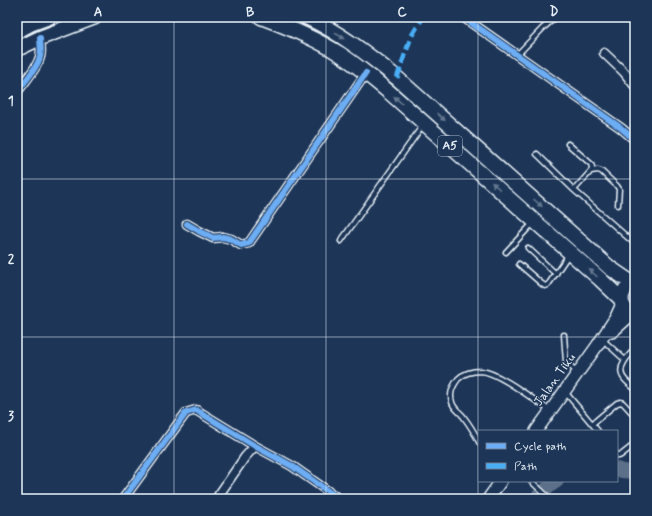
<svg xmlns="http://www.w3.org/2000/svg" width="652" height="516" viewBox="0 0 652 516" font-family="Mynerve,sans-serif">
<rect width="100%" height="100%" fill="#1d3557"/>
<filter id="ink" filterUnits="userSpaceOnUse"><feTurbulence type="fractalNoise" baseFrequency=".025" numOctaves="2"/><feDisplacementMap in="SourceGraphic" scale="8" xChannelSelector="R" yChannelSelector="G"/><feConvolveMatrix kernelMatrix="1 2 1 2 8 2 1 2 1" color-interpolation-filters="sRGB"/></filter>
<g filter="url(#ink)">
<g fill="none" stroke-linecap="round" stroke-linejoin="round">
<path stroke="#5d7089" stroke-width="14" d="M617,469L622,471L635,472
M535,499L551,485L557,481"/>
<g stroke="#e8f1f8" stroke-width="7">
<path id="lane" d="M517,55L543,28L556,17
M568,144L591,164L592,167L591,171L574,190
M537,154L574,190L635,244
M591,171L598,170L601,171L617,186L619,189L618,205
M341,241L423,125
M528,248L556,274
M506,252L533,223
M519,264L542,284L545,286L548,285L569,254
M564,335L566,362L577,372
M603,340L625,360
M635,349C628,356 617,367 623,377C626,382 631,385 635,389
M566,393L598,431
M592,424L617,403L621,402L623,403L635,416
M479,442C475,433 469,424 463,416C459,411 453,408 452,402C449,393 453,386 458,379C464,373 473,371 481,371C498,372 534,400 549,410
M617,454L619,456L621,455L635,444
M531,481L550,499"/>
</g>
<g stroke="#e8f1f8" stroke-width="11">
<path id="street" d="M463,17L621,128L635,140
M604,53L624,72L635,86
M17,92C24,82 37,69 40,57C42,51 40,44 40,38
M187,224L199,231L213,238L223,237L231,239L241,245L249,243L366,73
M123,499L186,413L196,410L255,446L292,466L339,499
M216,499L245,457L255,446"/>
</g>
<g stroke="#e8f1f8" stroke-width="14">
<path id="secondary" d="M612,332L632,314
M536,431L597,346L616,317L622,304
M488,499L501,481"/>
</g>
<g stroke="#e8f1f8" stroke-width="17">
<path id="highway" d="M261,17C288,27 315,38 340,54C357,65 373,79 389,92L600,279L621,299
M306,17C339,32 369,55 397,78L610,268L632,283
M17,31L30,24L49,17
M17,49L40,38L95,17
M624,291C618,301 624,312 635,315"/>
</g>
<use href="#lane" stroke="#1d3557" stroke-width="4"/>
<use href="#street" stroke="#1d3557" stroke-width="8"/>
<use href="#secondary" stroke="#1d3557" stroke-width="11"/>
<use href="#highway" stroke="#1d3557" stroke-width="14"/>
<path stroke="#49aef6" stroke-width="5" stroke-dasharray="10 5" stroke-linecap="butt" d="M397,78L411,37L423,17"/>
<g stroke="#1d3557" stroke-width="8">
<path id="cycleway" d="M463,17L621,128L635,140
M17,92C24,82 37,69 40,57C42,51 40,44 40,38
M187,224L199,231L213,238L223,237L231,239L241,245L249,243L366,73
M123,499L186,413L196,410L255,446L292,466L339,499"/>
</g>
<use href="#cycleway" stroke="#6dadf4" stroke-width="6"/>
</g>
<defs><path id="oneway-solid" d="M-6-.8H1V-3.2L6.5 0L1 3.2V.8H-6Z"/></defs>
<g fill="#64778f">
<use href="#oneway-solid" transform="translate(340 36) rotate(30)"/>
<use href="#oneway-solid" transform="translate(398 100) rotate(-138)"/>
<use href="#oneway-solid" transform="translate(441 117) rotate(42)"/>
<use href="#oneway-solid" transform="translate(496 186) rotate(-138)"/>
<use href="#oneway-solid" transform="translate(538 203) rotate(42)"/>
<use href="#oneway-solid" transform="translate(593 273) rotate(-138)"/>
</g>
</g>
<path fill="none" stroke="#e8f1f8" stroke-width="1" stroke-opacity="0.55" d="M174,17V499M326,17V499M478,17V499M17,179H635M17,337H635"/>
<g text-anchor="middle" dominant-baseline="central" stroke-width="3" stroke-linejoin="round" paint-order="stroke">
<rect fill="#1d3557" stroke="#abb9c8" stroke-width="1" x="438" y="136" width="24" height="20" rx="3"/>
<g font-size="12" font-weight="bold" fill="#e8f1f8">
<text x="450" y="146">A5</text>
</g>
<g font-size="13" fill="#e8f1f8" stroke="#1d3557">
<text transform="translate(555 380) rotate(-54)">Jalan Tiku</text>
</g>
</g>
<rect width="652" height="516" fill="none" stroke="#1d3557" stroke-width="44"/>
<rect x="478" y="430" width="140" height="52" fill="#1d3557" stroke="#6e8097"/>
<rect x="486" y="443" width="20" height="6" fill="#6dadf4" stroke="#6e8097"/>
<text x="514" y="450" font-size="12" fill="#e8f1f8">Cycle path</text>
<rect x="486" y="463" width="20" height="6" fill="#49aef6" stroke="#6e8097"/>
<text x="514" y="470" font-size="12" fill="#e8f1f8">Path</text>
<rect x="22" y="22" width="608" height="472" fill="none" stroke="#e8f1f8" stroke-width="1.5"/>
<g font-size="13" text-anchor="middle" font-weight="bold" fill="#e8f1f8">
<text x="98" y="16">A</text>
<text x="250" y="16">B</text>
<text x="402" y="16">C</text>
<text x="554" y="16">D</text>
<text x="11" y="105">1</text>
<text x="11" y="263">2</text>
<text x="11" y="420">3</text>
</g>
</svg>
